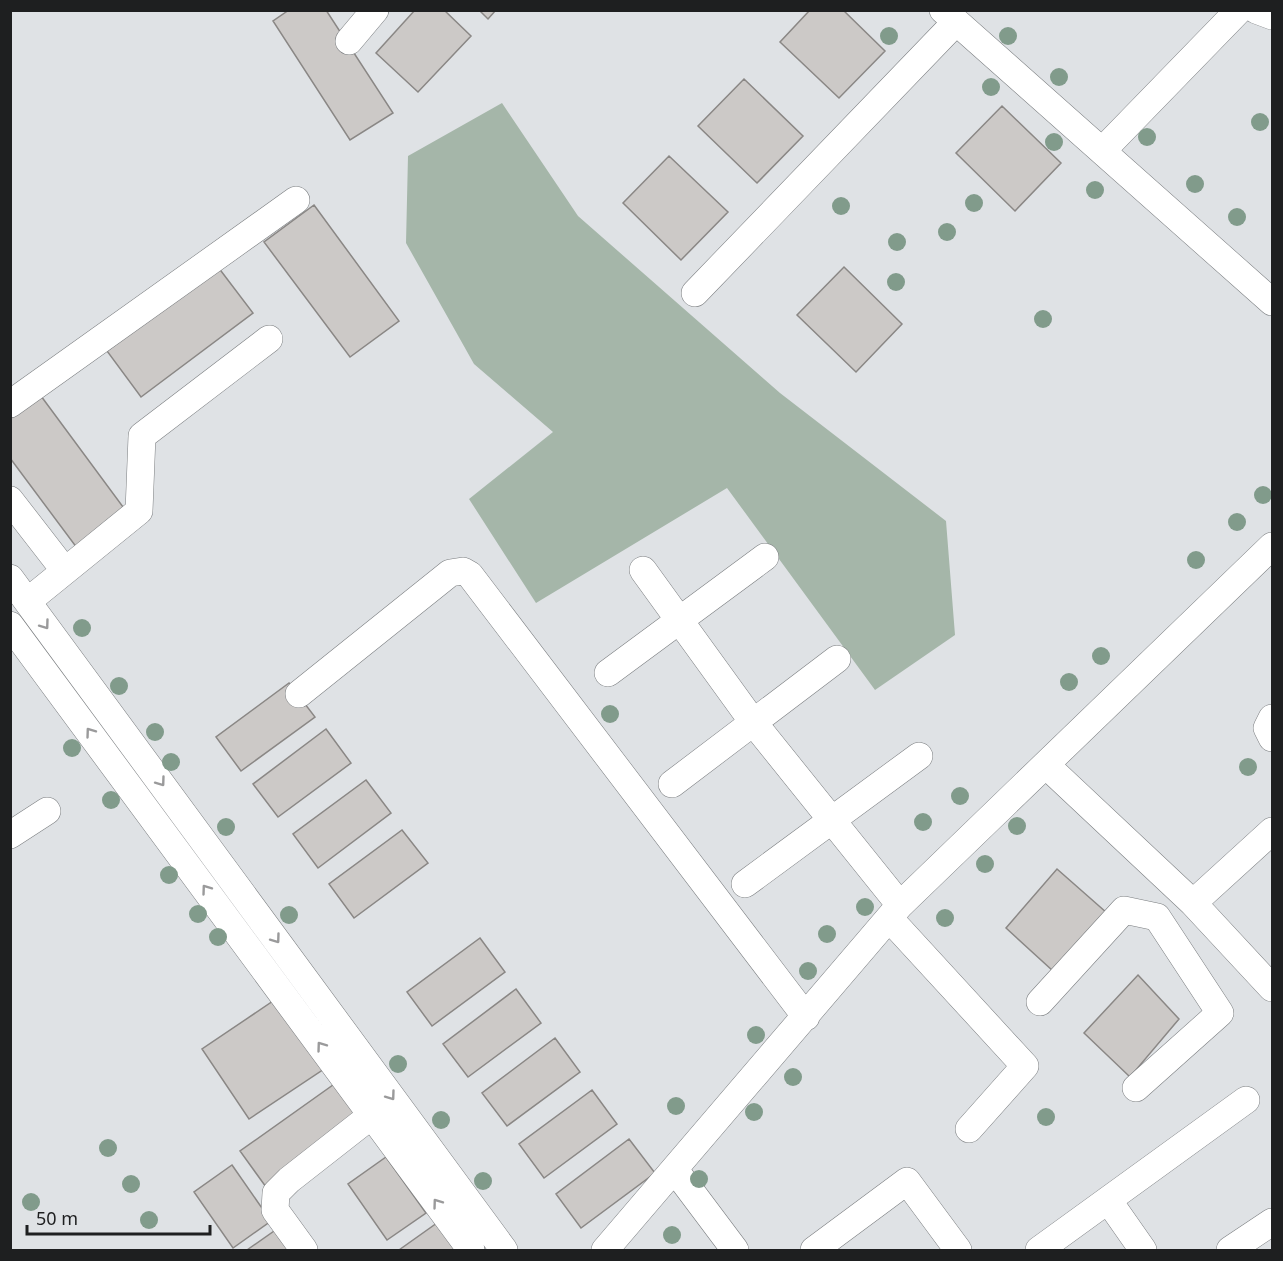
<svg xmlns="http://www.w3.org/2000/svg" width="1283" height="1261" viewBox="0 0 1283 1261" font-family="'Noto Sans',sans-serif">
<rect width="100%" height="100%" fill="#dfe2e5"/>
<path fill="#a5b6a9" d="M502,103L578,216L780,393L946,521L955,635L875,690L727,488L536,603L469,499L553,432L474,364L406,243L408,156Z"/>
<path fill="#ccc9c7" stroke="#8a8785" stroke-width="1.5" d="M289,10H326L393,113L350,140L273,21Z
M415,10H444L471,36L418,92L376,53Z
M479,10H496L488,19Z
M810,10H843L885,51L839,98L780,42Z
M744,79L803,136L757,183L698,126Z
M1002,106L1061,163L1015,211L956,153Z
M669,156L728,212L681,260L623,203Z
M314,205L399,321L350,357L264,242Z
M218,267L253,313L141,397L107,351Z
M844,267L902,324L856,372L797,315Z
M41,396L126,511L77,548L10,458V419Z
M289,683L315,717L241,771L216,737Z
M326,729L351,763L278,817L253,784Z
M366,780L391,813L318,868L293,834Z
M402,830L428,863L354,918L329,884Z
M1057,869L1107,913L1053,971L1006,928Z
M480,938L505,972L432,1026L407,992Z
M1138,975L1179,1019L1130,1077L1084,1033Z
M516,989L541,1023L468,1077L443,1044Z
M276,999L324,1069L249,1119L202,1049Z
M555,1038L580,1072L507,1126L482,1093Z
M340,1080L366,1116L266,1187L240,1151Z
M592,1090L617,1124L544,1178L519,1144Z
M629,1139L655,1173L581,1228L556,1194Z
M386,1157L426,1213L387,1240L348,1184Z
M232,1165L271,1221L233,1248L194,1192Z
M437,1223L457,1250H399Z
M277,1229L293,1250H247Z"/>
<g fill="none" stroke-linecap="round" stroke-linejoin="round">
<g stroke="#7b7e80" stroke-width="28">
<path id="minor" d="M943,10L1272,302
M1256,10L1272,16
M349,41L375,10
M1102,151L1239,10
M695,293L956,22
M10,404L296,200
M10,500L65,571L28,601
M643,570L753,722L900,905
M65,571L139,511L142,436L269,339
M10,578L504,1250
M10,625L471,1250
M608,673L765,557
M299,694L450,573L463,571L470,575L806,1017
M1272,718L1267,728L1272,738
M1047,766L1193,903L1272,988
M672,784L837,659
M10,835L47,811
M745,884L919,756
M1193,903L1272,831
M889,918L1025,1066L969,1129
M1040,1002L1124,910L1157,917L1220,1013L1136,1088
M675,1170L735,1250
M1108,1200L1143,1250
M304,1250L275,1210L276,1193L289,1180L372,1115
M605,1250L900,905L1272,546
M814,1250L907,1181L958,1250
M1039,1250L1246,1100
M1230,1250L1272,1222"/>
</g>
<use href="#minor" stroke="#fff" stroke-width="27"/>
</g>
<g fill="#819b8b">
<circle cx="889" cy="36" r="9"/>
<circle cx="1008" cy="36" r="9"/>
<circle cx="1059" cy="77" r="9"/>
<circle cx="991" cy="87" r="9"/>
<circle cx="1260" cy="122" r="9"/>
<circle cx="1147" cy="137" r="9"/>
<circle cx="1054" cy="142" r="9"/>
<circle cx="1195" cy="184" r="9"/>
<circle cx="1095" cy="190" r="9"/>
<circle cx="974" cy="203" r="9"/>
<circle cx="841" cy="206" r="9"/>
<circle cx="1237" cy="217" r="9"/>
<circle cx="947" cy="232" r="9"/>
<circle cx="897" cy="242" r="9"/>
<circle cx="896" cy="282" r="9"/>
<circle cx="1043" cy="319" r="9"/>
<circle cx="1263" cy="495" r="9"/>
<circle cx="1237" cy="522" r="9"/>
<circle cx="1196" cy="560" r="9"/>
<circle cx="82" cy="628" r="9"/>
<circle cx="1101" cy="656" r="9"/>
<circle cx="1069" cy="682" r="9"/>
<circle cx="119" cy="686" r="9"/>
<circle cx="610" cy="714" r="9"/>
<circle cx="155" cy="732" r="9"/>
<circle cx="72" cy="748" r="9"/>
<circle cx="171" cy="762" r="9"/>
<circle cx="1248" cy="767" r="9"/>
<circle cx="960" cy="796" r="9"/>
<circle cx="111" cy="800" r="9"/>
<circle cx="923" cy="822" r="9"/>
<circle cx="1017" cy="826" r="9"/>
<circle cx="226" cy="827" r="9"/>
<circle cx="985" cy="864" r="9"/>
<circle cx="169" cy="875" r="9"/>
<circle cx="865" cy="907" r="9"/>
<circle cx="198" cy="914" r="9"/>
<circle cx="289" cy="915" r="9"/>
<circle cx="945" cy="918" r="9"/>
<circle cx="827" cy="934" r="9"/>
<circle cx="218" cy="937" r="9"/>
<circle cx="808" cy="971" r="9"/>
<circle cx="756" cy="1035" r="9"/>
<circle cx="398" cy="1064" r="9"/>
<circle cx="793" cy="1077" r="9"/>
<circle cx="676" cy="1106" r="9"/>
<circle cx="754" cy="1112" r="9"/>
<circle cx="1046" cy="1117" r="9"/>
<circle cx="441" cy="1120" r="9"/>
<circle cx="108" cy="1148" r="9"/>
<circle cx="699" cy="1179" r="9"/>
<circle cx="483" cy="1181" r="9"/>
<circle cx="131" cy="1184" r="9"/>
<circle cx="31" cy="1202" r="9"/>
<circle cx="149" cy="1220" r="9"/>
<circle cx="672" cy="1235" r="9"/>
</g>
<defs><path id="oneway-chevron" d="M-2-3.5L2.5 0L-2 3.5" fill="none" stroke-width="1.6" stroke-linecap="round" stroke-linejoin="round" transform="scale(1.5)"/></defs>
<g stroke="#9a9a9b">
<use href="#oneway-chevron" transform="translate(45 625) rotate(54)"/>
<use href="#oneway-chevron" transform="translate(90 732) rotate(-126)"/>
<use href="#oneway-chevron" transform="translate(161 782) rotate(54)"/>
<use href="#oneway-chevron" transform="translate(206 889) rotate(-126)"/>
<use href="#oneway-chevron" transform="translate(276 939) rotate(54)"/>
<use href="#oneway-chevron" transform="translate(321 1046) rotate(-126)"/>
<use href="#oneway-chevron" transform="translate(391 1096) rotate(54)"/>
<use href="#oneway-chevron" transform="translate(437 1203) rotate(-126)"/>
</g>
<rect width="1283" height="1261" fill="none" stroke="#1e1f20" stroke-width="24"/>
<path d="M27 1225v9h183v-9" fill="none" stroke="#1e1f20" stroke-width="3"/>
<text x="36" y="1225" font-size="18" fill="#1e1f20" stroke="#dfe2e5" stroke-width="4.5" paint-order="stroke">50 m</text>
</svg>
